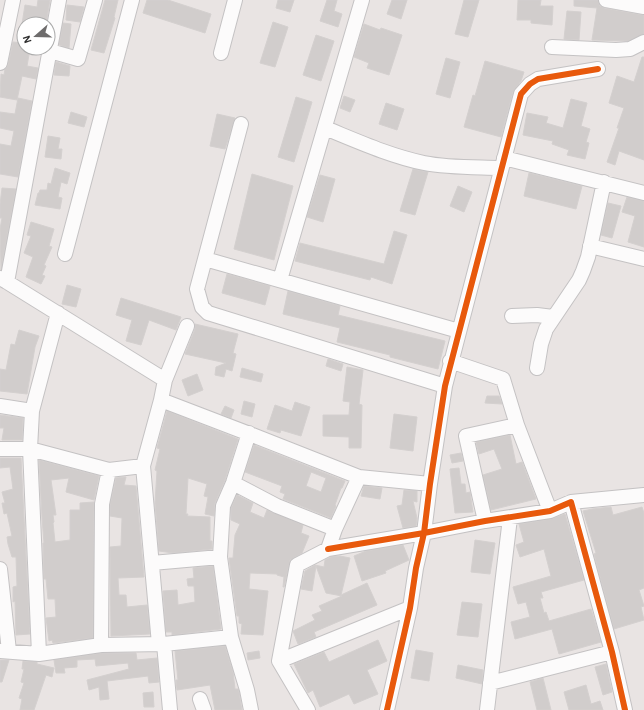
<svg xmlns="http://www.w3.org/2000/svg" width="644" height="710" viewBox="0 0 644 710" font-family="'Alegreya Sans',sans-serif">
<rect width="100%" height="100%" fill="#e9e4e3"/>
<path fill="#d1cdcc" stroke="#d4d0cf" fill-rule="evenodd" d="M38,0H50L46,24H22L25,5L37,7Z
M105,0H118L114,17L115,18L104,53L91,50Z
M147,0H168L211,14L205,33L143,13Z
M278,0H294L290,12L276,8Z
M327,0H337L334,11L342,14L338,27L320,21Z
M392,0H407L401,19L387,14Z
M464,0H479L468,37L455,34Z
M518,0H541L540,6H553L552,25L531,23V20H517Z
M574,0H598L600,6L604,8L644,15V34L628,41L592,40L597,8L574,6Z
M67,5L84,7L80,22L66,20Z
M567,11L581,12L579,40L564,39Z
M273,22L288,27L275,67L260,63Z
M63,23L71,24L69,48L59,45Z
M364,24L380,30L381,28L402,35L389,75L367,68L369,63L354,57Z
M316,35L334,41L321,81L303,75Z
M13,42L24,43V48L30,49L27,66L38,68L36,79L22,76L17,100L0,97L1,74L4,75L5,69L8,65Z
M642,57H644V160L619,151L615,165L607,162L619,128H617L624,108L609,103L617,76L634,82Z
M446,58L460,62L450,98L436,94Z
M485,61L524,72L521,81L513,92L501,137L464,127L473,95L475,96Z
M56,62L70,66L69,76L54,75Z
M344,96L355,100L350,112L340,108Z
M296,97L312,102L294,162L278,157Z
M18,98L32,101L18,177L0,174V144L11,146L14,131L0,128V112L15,114Z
M571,99L587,103L581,126L590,129L586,142L589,143L585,159L567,155L569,150L552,144L553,141L523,135L527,113L548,117L546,123L563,128Z
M386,103L404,109L397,130L379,124Z
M71,112L87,117L84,127L68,123Z
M217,114L235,118L225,149L210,146Z
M48,136L60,138L58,149H62L61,159L45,157Z
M55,168L70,173L67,184L61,182L58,197L62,198L60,209L35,205L38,193H39L40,190H47L48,183L51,184Z
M413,169L428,172L415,215L400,211Z
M529,173L582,186L576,209L524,196Z
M252,174L293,186L274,260L234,249Z
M320,175L335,179L323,222L307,217Z
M458,186L472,192L464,212L450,206Z
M2,188L16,189L1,270L0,229L2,218H0V204Z
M627,197L644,201V247L628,242L635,216L622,212Z
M608,203L621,206L612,238L601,235Z
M31,222L54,229L49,246L52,247L44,265L46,266L42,275L45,276L41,284L26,277L33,257L24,253L31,236L27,235Z
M394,231L407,235L392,284L371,277L370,280L295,261L300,243L384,264Z
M227,274L270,286L265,305L222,293Z
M67,285L81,289L76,307L62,304Z
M288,291L340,306L338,315L445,341L438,369L390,357V355L337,342L340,328L283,314Z
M121,298L181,317L176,330L149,320L141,345L126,341L132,320L116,315Z
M195,324L238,334L233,353L236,354L232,371L226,369L224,377L215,375L216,367L226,363L185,354L195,329Z
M19,330L39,336L35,347L27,394L0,391V369L6,370L11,344L15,345Z
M328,359L343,364L341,371L326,366Z
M347,367L363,370L359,404L362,405L361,448H349V437L323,436V415H349L350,402L343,401Z
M242,368L263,374L261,382L240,377Z
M197,374L203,390L188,396L182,380Z
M487,396H499L502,404L485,403Z
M244,401L255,404L252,417L241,414Z
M295,402L310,407L301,436L281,430L280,433L267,429L275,405L292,411Z
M225,406L234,410L231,418L221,414Z
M167,411L238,439L225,480L215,503L214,516L205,514L208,497L204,496L207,484L188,478L186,514H188L187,516L210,517V541H212V549L173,553L159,551L155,503L157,471L155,470L160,449L157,448Z
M394,414L417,417L413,451L390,448Z
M0,415L23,418L22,440H2L4,428H0Z
M510,435L516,464L522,462L536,499L491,510L483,475L502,469L494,449L479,454L476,442Z
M254,445L345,481L342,488H341L335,505L336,506L331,518L283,499L285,494L280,492L282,486L245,472ZM311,472L326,478L321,492L306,486Z
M461,453L463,461L452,463L450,455Z
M0,458H21L30,634L16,635L15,601L13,602V587L17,586L16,557H12L8,544L7,537L12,536L7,513L4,514L2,503H5L2,492L13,489L10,467L0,468Z
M39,460L99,476L94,500L66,492L69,478L51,480L56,515H53L54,522L53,523L55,542L70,540V510H80V503L94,502L93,638L53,643L52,640L49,641L46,618L56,617L55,599H48L46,579H44L43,543H44L42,518Z
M459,468L461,484H465L466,493L470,492L473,512L455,513L450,469Z
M124,477H126L124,485L136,486L144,577L118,578L119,595H126L127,607L147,605L150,634L111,636L110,547L121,546L122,518L110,516V505L116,478Z
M364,486L382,488L380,499L361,496Z
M404,490L417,491V502L413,501L417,518L416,526L403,528L397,506L402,505Z
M237,495L253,503L250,512L264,518L267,510L303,525L301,533L309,536L302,553L290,560L284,587H283L284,577L277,575V574L250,573L249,589L268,591L263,635L241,634L242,624L239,623V616H237L229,558H233L235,535L240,524L231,520V508Z
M611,507L613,515L642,507L644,513V588L639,590L644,606L641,607L644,620L614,629L594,554L596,553L583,511L592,509Z
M565,514L584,580L541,592L543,598H540L544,613L546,612L549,621L591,609L601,642L559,654L552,629L515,639L511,622L530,617L526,602L518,604L513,587L551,576L544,549L520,557L516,545L524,542L519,524L551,519Z
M475,540L495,543L490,574L471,572Z
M403,545L409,560L385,571L386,573L362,581L354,556L366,551Z
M340,556L350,558L341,595L367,583L377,605L314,632L316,637L298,644L293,631L315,620L312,615L322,611L319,606L342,596L326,593L316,566L312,591L301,589L305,571L315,565L324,567L325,560L331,557Z
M213,566L221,629L172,635V632H166L163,591L177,590L178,605L195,602L194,586H188L187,579L194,578L193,568Z
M462,602L482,604L478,637L457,635Z
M378,640L387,661L367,670L378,694L354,704L349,694L320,707L313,690L308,693L294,664L324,652L329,662Z
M225,646L233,672L235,689H238L239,692L242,710H215L210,685L177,690L176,680H178L175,651Z
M416,650L433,653L429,681L411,678Z
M259,651L260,658L248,660L247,653Z
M102,653H136L137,660L157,658L159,682L149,683L148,676L107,681L109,699L100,700L99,687L89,690L87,680L129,669L128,663L96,666L95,659L77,660V667L64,668L65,673H56L54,660Z
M0,660H9L2,682H0Z
M23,661L37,662V664L54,668L52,677L46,675L34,710H20L22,699L19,698L24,683L21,682L24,669H22Z
M606,664L612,692L603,695L595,667Z
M458,665L483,670L482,684L456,678Z
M543,678L551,710H537L530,682Z
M586,685L591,704L600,701L603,710H569L564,692Z
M153,692L154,707H144L143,693Z"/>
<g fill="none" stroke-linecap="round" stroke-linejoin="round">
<g stroke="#c4c2c3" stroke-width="16">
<path id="minor" d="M606,0L644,7
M552,47L616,50L630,49L644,42
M50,51L78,59L95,0
M221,53L235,0
M0,63L13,0
M241,124L197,289L202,307L208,313L445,386
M325,128C357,141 390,156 424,163C449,168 476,167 501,168
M504,158L644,193
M590,246L644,259
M65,254L132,0
M205,259L459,331
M0,278L7,282L165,380
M280,280L362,0
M7,282L59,0
M58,313L32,411L30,449L109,470L143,466
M512,316L537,315L553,317
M450,361L503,379L517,425L550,511
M537,368L541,344L546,329L579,280L583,271L588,257L604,182
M161,400L255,436L359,477
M0,406L32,411
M249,433L233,483L223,506L220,557L231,637L247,690L251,710
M0,449H30L39,654
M233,483L277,506L335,529
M571,502L644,495
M485,521L466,436L517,425
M328,549L424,533L485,521L550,511L571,502L612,652L625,710
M152,563L220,557
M0,569L9,651
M159,644L143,466L161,400L165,380L187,326
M164,644L170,710
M101,645L102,504L109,470
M0,651L39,654L101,645L164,644L231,637
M279,661L410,608
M490,683L612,652
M200,699L204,710
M308,710L279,661L297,565L328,549L335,529L359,477L430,484
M387,710L410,608L416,568L424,533L430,484L445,386L521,94L530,84L538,79L598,69
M487,710L510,518"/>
</g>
<use href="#minor" stroke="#fcfbfb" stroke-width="14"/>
<g stroke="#fff" stroke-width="8">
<path id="cycleway" d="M328,549L424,533L485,521L550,511L571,502L612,652L625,710
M387,710L410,608L416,568L424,533L430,484L445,386L521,94L530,84L538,79L598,69"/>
</g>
<use href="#cycleway" stroke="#e8590c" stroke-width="6"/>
</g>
<g transform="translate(36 36) rotate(250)"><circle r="19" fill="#ffffff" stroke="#ababab"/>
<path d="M0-3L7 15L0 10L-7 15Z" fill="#6e6c6c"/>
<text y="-6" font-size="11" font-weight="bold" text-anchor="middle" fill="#2c2c2c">N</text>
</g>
</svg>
